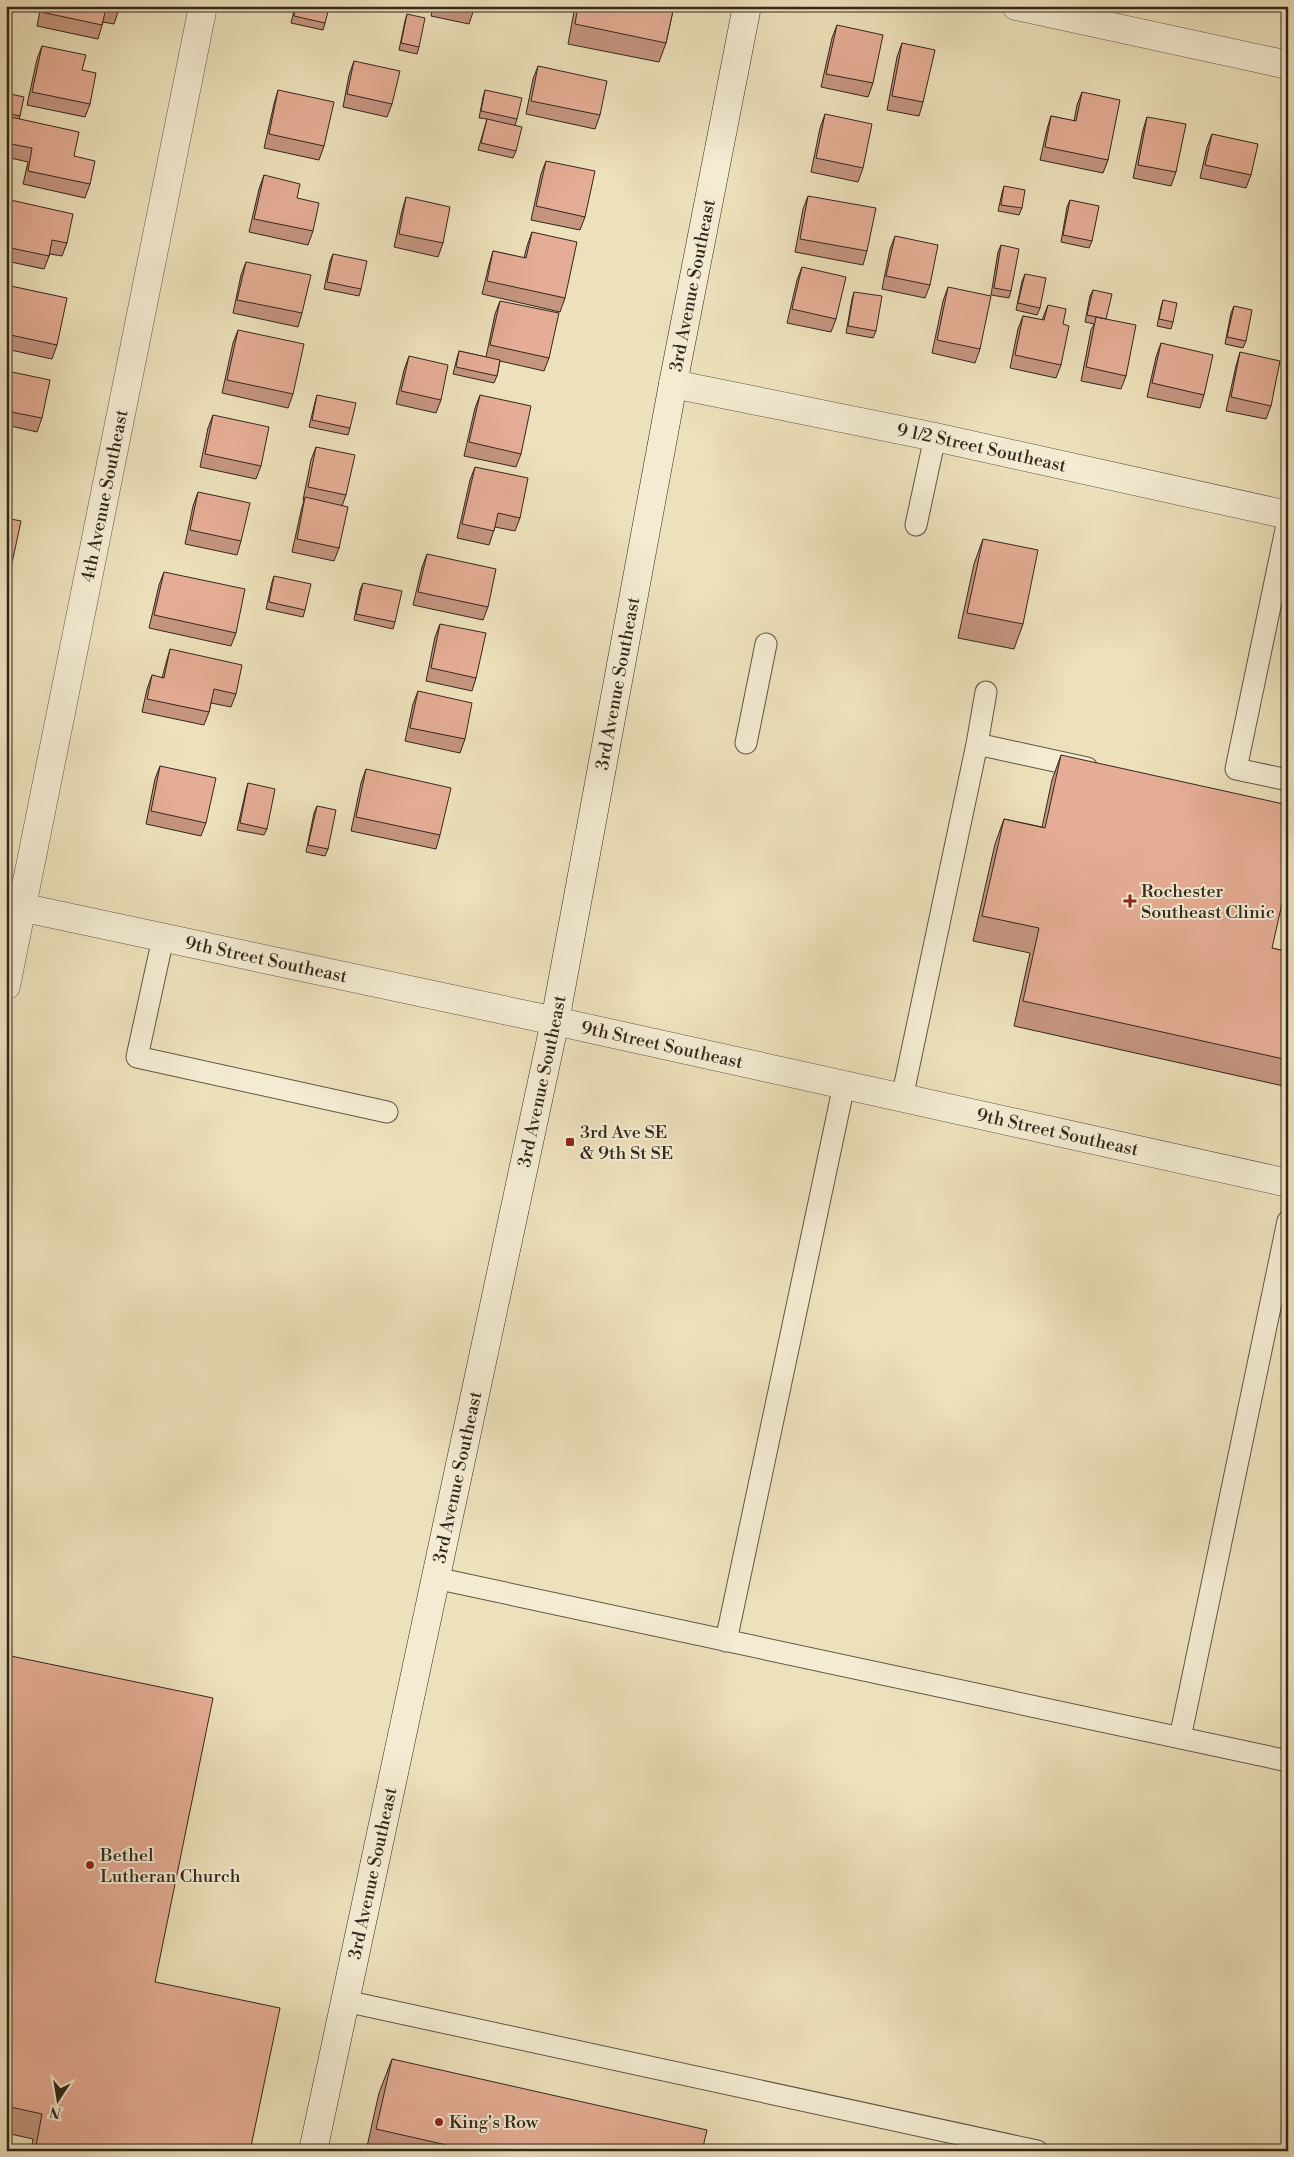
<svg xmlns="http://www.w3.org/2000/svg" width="1294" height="2157" viewBox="0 0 1294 2157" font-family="'Libre Bodoni',serif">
<rect width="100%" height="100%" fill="#ede1bb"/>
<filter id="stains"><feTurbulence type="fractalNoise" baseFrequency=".004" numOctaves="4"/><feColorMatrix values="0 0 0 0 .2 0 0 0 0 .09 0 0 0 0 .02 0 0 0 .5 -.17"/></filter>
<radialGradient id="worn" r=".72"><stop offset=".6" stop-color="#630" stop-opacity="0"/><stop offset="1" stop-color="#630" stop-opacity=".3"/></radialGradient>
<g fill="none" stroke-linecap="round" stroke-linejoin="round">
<g stroke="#625544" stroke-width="23">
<path id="service" d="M1288,520L1236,769L1288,780
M916,525L935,437
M746,743L766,644
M977,744L1087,768
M163,938L137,1057L387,1112
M902,1098L977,744L986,692
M435,1578L1288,1761
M726,1641L844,1085
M1180,1738L1288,1221
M345,2001L1037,2151"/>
</g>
<g stroke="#625544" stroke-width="29">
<g id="minor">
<path d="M1016,6L1288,65"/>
<path id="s1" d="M673,384L935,437L1288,515"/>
<path id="s2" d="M6,986L203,6"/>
</g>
</g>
<g stroke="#625544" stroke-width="29">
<g id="tertiary">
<path id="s3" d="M6,904L555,1021L1288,1183"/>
</g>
</g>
<g stroke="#33261d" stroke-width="29">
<g id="secondary">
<path id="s4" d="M313,2151L555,1021L673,384L747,6"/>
</g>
</g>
<use href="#service" stroke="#f3ecd3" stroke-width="21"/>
<use href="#minor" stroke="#f3ecd3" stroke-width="28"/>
<use href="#tertiary" stroke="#f3ecd3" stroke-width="28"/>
<use href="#secondary" stroke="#f3ecd3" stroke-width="28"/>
</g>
<path fill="#c59580" stroke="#33261d" d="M41,6H120L114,24L103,22L98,39L37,26Z
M295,6H319L325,23L323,30L291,23Z
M372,6H404L401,12Z
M433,6H475L469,24L431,16Z
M575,6H674L666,43L659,62L568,44Z
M407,14L419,47L417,54L399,50L405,21Z
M837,25L873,83L868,97L821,87L832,38Z
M902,43L923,102L919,116L887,110L897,57Z
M42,46L82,70L90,104L85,117L27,105L37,59Z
M354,61L392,104L387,117L343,107L349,75Z
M538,66L600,115L595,129L526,114L533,79Z
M278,90L324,146L319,160L264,148L274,104Z
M485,90L517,119L515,125L516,151L513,158L478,150L487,119L479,118L483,97Z
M1082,92L1108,160L1103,173L1040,160L1047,129L1051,116L1074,121L1077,105Z
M6,93L20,116L19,119L74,156L90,184L85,198L23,184L28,162L6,157Z
M825,114L863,168L858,182L811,172L820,128Z
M1147,117L1176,172L1171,186L1133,178L1143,130Z
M1212,134L1251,175L1246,188L1200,178L1207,147Z
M546,161L585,217L580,230L531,220L541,174Z
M264,175L297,198L313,231L308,245L249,232L259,189Z
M1004,186L1022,208L1019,215L998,211L1002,193Z
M808,196L867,251L863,265L795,252L803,209Z
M406,197L443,243L438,257L394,247L402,211Z
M6,199L67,243L62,256L50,254L44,269L6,261Z
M1070,200L1092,241L1089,248L1061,242L1067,207Z
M532,232L565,298L560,312L482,294L489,265L493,251L524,258L527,246Z
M895,236L930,285L925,298L882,289L890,249Z
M1001,245L1011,291L1009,298L991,295L998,252Z
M333,254L361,289L359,296L324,289L330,261Z
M246,262L302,313L298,327L233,313L241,275Z
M802,267L836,319L831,332L787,323L797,280Z
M1025,274L1040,308L1037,315L1016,310L1022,281Z
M6,285L57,345L52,359L6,349Z
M948,287L980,349L975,363L932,353L943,301Z
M1093,290L1106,319L1126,376L1121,389L1081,381L1091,330L1094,324L1085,322L1090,296Z
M854,292L876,331L873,338L846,333L852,299Z
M1163,300L1173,322L1171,329L1157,326L1161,307Z
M500,301L549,358L544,371L500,361L497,376L494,383L453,374L457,358L459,351L486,357L495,314Z
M1048,305L1063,324L1061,365L1056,378L1010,368L1018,329L1023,316L1042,320Z
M1234,306L1246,341L1243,348L1225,344L1231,313Z
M238,330L293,394L288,408L222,393L233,343Z
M1161,343L1204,395L1200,408L1147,397L1156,357Z
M1240,352L1271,406L1266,419L1226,411L1236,366Z
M409,356L441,400L436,413L396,404L404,370Z
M6,372L42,418L37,432L6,425Z
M317,395L350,428L348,435L309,427L315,402Z
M480,395L521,454L516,467L464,456L475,408Z
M213,415L261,466L256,479L200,467L208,428Z
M316,447L346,495L342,506L339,548L334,561L292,552L301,511L304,500H303L311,460Z
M475,467L520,518L515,531L495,527L489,545L457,538L470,480Z
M198,492L241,541L237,555L185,544L193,506Z
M6,518L12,563L8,576H6Z
M983,539L1023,624L1014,649L958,638L974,564Z
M427,554L488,607L483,620L413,605L422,567Z
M164,572L236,633L231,646L149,628L159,585Z
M274,576L305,610L303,617L266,609L272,582Z
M363,583L395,622L393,629L354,620L360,590Z
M440,624L476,678L472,691L426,681L435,637Z
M170,649L236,694L231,707L211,703L209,712L204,725L142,712L147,689L152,675L162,678L166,663Z
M418,691L465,739L460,753L405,741L413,704Z
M1061,755L1272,948L1288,952V1087L1014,1026L1030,953L973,941L995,844L1004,819L1042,827L1052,780Z
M160,766L206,823L201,836L146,824L155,779Z
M366,769L440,835L436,849L351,831L361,783Z
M248,783L267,829L264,835L237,830L246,790Z
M317,806L328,849L325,856L306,852L314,813Z
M6,1655L155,1982L250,2151H31L33,2139L6,2133Z
M392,2059L702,2151H366L379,2093Z"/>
<path fill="#e5ad95" stroke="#33261d" d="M43,6H120L119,11L106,8L102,25L41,12Z
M296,6H319L329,8L325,23L294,16Z
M454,6H475L474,10Z
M578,6H674L666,43L575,24Z
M407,14L425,18L419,47L401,43Z
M837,25L883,35L873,83L826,74Z
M902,43L935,50L923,102L892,96Z
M42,46L86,55L82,70L96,73L90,104L32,92Z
M354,61L400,71L392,104L347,94Z
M538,66L607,81L600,115L531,101Z
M278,90L334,102L324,146L269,134Z
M485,90L522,98L517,119L481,111Z
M1082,92L1120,100L1108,160L1045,147L1051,116L1076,121Z
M6,93L24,97L20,116L6,113Z
M825,114L872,124L863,168L816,158Z
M6,116L79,132L74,156L95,161L90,184L28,171L32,148L6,143Z
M1147,117L1186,124L1176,172L1138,165Z
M487,119L522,127L516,151L481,143Z
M1212,134L1258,144L1251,175L1205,165Z
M546,161L595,171L585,217L536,206Z
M264,175L300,184L297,198L319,203L313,231L254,219Z
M1004,186L1025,190L1022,208L1001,205Z
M808,196L876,208L867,251L800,239Z
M406,197L450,207L443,243L399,234Z
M6,199L73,214L67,243L52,240L49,256L6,247Z
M1070,200L1099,206L1092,241L1063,235Z
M532,232L577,242L565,298L487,281L493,251L526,258Z
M895,236L938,245L930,285L886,276Z
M1001,245L1019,249L1011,291L994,288Z
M333,254L367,261L361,289L327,282Z
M246,262L311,275L302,313L237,300Z
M802,267L846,277L836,319L792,309Z
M1025,274L1046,278L1040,308L1018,303Z
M6,285L67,298L57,345L6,334Z
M948,287L991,296L980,349L937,340Z
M1093,290L1112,294L1106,319L1087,315Z
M854,292L882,296L876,331L848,326Z
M1163,300L1177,303L1173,322L1159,319Z
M500,301L559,313L549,358L490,345Z
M1048,305L1066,309L1063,324L1069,326L1061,365L1015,355L1023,316L1044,320Z
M1234,306L1252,310L1246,341L1227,337Z
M1096,317L1136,325L1126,376L1086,367Z
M238,330L304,344L293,394L227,380Z
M1161,343L1213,355L1204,395L1152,383Z
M459,351L500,360L497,376L456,367Z
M1240,352L1280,361L1271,406L1231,397Z
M409,356L448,365L441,400L401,391Z
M7,371L50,380L42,418L6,411Z
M317,395L356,403L350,428L312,420Z
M480,395L531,406L521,454L469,442Z
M213,415L269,427L261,466L205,454Z
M316,447L355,455L346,495L308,487Z
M475,467L528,478L520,518L498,513L494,531L462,524Z
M198,492L250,503L241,541L190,530Z
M305,497L348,507L339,548L297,539Z
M6,518L21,521L12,563L6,561Z
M983,539L1038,550L1023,624L967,613Z
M427,554L496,569L488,607L418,592Z
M164,572L245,589L236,633L154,615Z
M274,576L311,584L305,610L269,602Z
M363,583L402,591L395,622L356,614Z
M440,624L486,633L476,678L431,668Z
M170,649L242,665L236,694L214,689L209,712L147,699L152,675L164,678Z
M418,691L472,703L465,739L410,728Z
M1061,755L1288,805V877L1272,948L1288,952V1060L1023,1001L1039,928L982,916L1004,819L1045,828Z
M160,766L216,778L206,823L151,811Z
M366,769L451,788L440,835L356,817Z
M248,783L275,789L267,829L240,823Z
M317,806L336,810L328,849L308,845Z
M6,1655L213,1698L155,1982L280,2008L250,2151H35L42,2114L6,2106Z
M392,2059L707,2130L702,2151H473L376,2129Z"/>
<g fill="#8f2418" stroke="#f3ecd3" stroke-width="2">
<path d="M1127.5 893.5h5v5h5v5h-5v5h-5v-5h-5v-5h5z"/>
<rect x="565" y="1137" width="10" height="10" rx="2.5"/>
<circle cx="90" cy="1865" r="5"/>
<circle cx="439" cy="2122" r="5"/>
</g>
<g text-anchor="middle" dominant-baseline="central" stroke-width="4" stroke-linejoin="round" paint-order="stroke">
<g font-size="18" fill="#33261d" stroke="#f3ecd3">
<text stroke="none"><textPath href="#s4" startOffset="1904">3rd Avenue Southeast</textPath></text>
<text stroke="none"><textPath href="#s1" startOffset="315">9 1/2 Street Southeast</textPath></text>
<text stroke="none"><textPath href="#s2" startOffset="500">4th Avenue Southeast</textPath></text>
<text stroke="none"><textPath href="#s4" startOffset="1499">3rd Avenue Southeast</textPath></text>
<text stroke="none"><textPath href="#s3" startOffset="266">9th Street Southeast</textPath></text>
<text stroke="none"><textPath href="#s3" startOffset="671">9th Street Southeast</textPath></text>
<text stroke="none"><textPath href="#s4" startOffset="1094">3rd Avenue Southeast</textPath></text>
<text stroke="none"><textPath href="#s3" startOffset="1076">9th Street Southeast</textPath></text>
<text stroke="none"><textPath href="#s4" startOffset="689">3rd Avenue Southeast</textPath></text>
<text stroke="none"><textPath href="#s4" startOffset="284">3rd Avenue Southeast</textPath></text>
</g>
<g font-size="18" fill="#33261d" stroke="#f3ecd3" text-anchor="start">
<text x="1141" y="891">Rochester<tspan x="1141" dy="21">Southeast Clinic</tspan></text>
<text x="580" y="1132">3rd Ave SE<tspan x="580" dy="21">&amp; 9th St SE</tspan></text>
<text x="100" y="1855">Bethel<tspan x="100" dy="21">Lutheran Church</tspan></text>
<text x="449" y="2122">King's Row</text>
</g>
</g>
<rect width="1294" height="2157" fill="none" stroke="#ede1bb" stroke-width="25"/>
<rect x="8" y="8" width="1279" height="2142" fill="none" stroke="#33261d" stroke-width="2.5"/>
<rect x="12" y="12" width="1269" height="2132" fill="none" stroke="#33261d"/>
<g transform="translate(58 2100) rotate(192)" stroke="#f3ecd3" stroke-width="4" paint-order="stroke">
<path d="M0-4L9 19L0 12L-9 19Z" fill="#33261d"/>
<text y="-8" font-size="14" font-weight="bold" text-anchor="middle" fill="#33261d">N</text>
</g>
<rect width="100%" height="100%" filter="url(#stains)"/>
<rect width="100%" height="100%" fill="url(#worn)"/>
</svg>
